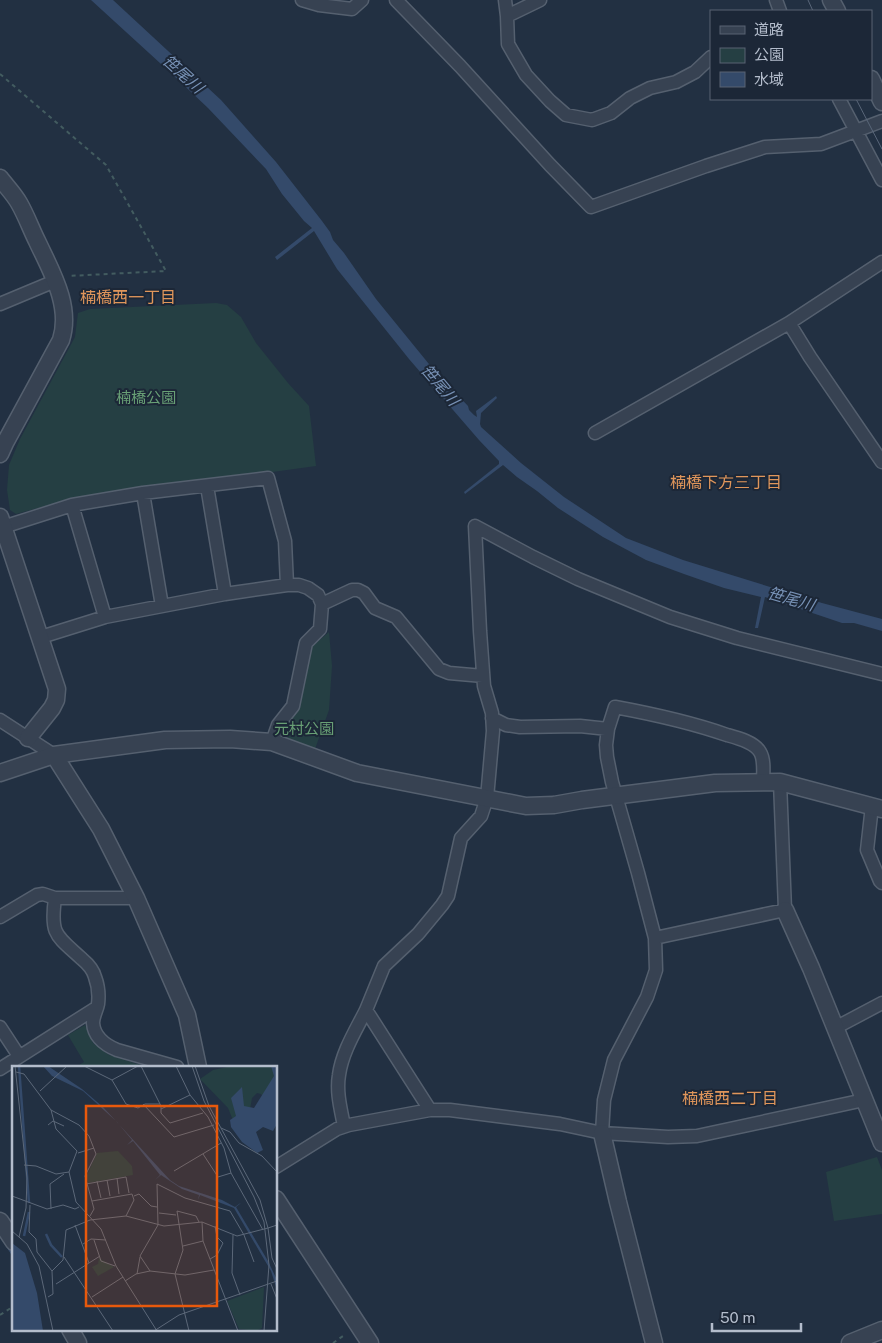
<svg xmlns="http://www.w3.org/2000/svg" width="882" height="1343" viewBox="0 0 882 1343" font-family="'Public Sans','Noto Sans JP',sans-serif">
<rect width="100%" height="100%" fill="#223042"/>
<path fill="#253f43" d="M216,303L227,305L241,317L256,343L288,383L309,406L316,466L72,499L16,514L10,510L7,490L9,465L20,439L75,337L78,313L90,309Z
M329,632L332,666L329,710L315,749L281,740L284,727L309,649Z
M85,1025L93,1043L109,1055L147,1067H76L84,1062L68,1035Z
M877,1157L882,1170V1214L834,1221L826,1172Z"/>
<path fill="#344a6a" d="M91,0H113L221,100L276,162L322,221L330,232L333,240L344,253L376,299L433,369L468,406L469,410L474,415L477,417L476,411L496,396L497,398L481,413L480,424L481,427L521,463L564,497L626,538L683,560L822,603L882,619V631L854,623H842L765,597L758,628H755L761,597L724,588L684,574L646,560L603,537L558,508L537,491L517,477L503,465L465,494L464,492L499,464V461L479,440L409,359L337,269L314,231L277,260L275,257L312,228L304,221L282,194L266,169L208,108L172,74Z"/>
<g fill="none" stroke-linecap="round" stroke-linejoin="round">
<path stroke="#344a6a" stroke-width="4" d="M8,1246L14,1255"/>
<g stroke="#55606f" stroke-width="15">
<path id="minor" d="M302,0L319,5L352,9L362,0
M396,0L460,66L550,165L591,207L706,166L765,147L821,144L882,121
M505,0L507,16L508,44L526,75L550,101L566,115L592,120L611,113L630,98L650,88L676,82L695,72L711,57
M776,0L780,11
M507,16L540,0
M839,99L882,180
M0,304L55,281
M789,323L810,357L882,462
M595,433L789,323L882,262
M207,486L225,594
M143,493L162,606
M72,505L105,617
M3,527L72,505L143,493L268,478L285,541L287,585
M322,604L352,590H358L364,593L375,608L396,617L439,669L449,673L483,676
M41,637L105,617L225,594L287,585H299L308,588L318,595L322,604L320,629L306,643L293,706L278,725L272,742
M492,718L506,725L520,727L580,726L608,729
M0,720L54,755
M872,806L867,850L880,881L882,883
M55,898C50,935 56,935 82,959C88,964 93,969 95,977C98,985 99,996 98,1004C97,1010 93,1016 93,1023C94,1037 105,1045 117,1050L177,1067
M0,917L37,895L43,894L55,898H136
M655,938L785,910L780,782
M0,1027L19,1056
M835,1028L882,1003
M0,1069L96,1008
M430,1110L366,1010L384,966L418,934L442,905L448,896L461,838L481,816L487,798L493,731L492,713L484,686L480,631L475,526L533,557L578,579L670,617L737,638L882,674
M344,1126C341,1110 336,1092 339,1075C342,1052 356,1030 366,1010
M602,1133L604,1100L614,1060L647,997L656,970L655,938L638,873L612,782L607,757L606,745L608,729L615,707C653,714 690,722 727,735C738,738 754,742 760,752C765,760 763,774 763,783
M276,1167L337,1129L349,1125L430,1110H450L560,1124L602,1133L668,1137L697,1136L864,1100"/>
</g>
<g stroke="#55606f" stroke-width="19">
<path id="tertiary" d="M831,0L837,11
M871,79L882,102
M0,178C6,186 14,194 19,203C26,215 31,229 37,241C51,271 72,306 61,340L5,443L0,454
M0,517L57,689L56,700L52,708L28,738
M54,755L101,829L136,898L187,1015L198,1067
M0,773L54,755L165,740L230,739L272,742L357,773L526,806L554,805L582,800L715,783L780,782L882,809
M785,910L811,968L882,1143
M602,1133L618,1202L654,1343
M276,1199L370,1343
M0,1221L14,1242
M70,1329L78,1343
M850,1343L882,1330"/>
</g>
<path stroke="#435c60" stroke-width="2" stroke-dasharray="4 4" stroke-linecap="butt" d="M0,74L106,165L166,271L68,276
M0,1315L14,1306
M333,1343L346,1334"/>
<use href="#minor" stroke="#374252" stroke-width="12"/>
<use href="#tertiary" stroke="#374252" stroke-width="16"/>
<path stroke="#596679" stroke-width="1" d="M808,0L813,11
M856,99L882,149"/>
</g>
<g text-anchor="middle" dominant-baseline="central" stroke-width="4" stroke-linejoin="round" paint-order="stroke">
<g font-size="15" fill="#689f75" stroke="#1c2737">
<text x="146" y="397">楠橋公園</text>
<text x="304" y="728">元村公園</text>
</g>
<g font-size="16" font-style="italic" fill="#7892b6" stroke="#1c2737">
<text transform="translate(183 74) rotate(42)">笹尾川</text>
<text transform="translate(440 385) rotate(50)">笹尾川</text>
<text transform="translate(791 599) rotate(16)">笹尾川</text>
</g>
<g font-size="16" fill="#e0965b" stroke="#1c2737">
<text x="128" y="297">楠橋西一丁目</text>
<text x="726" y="482">楠橋下方三丁目</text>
<text x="730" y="1098">楠橋西二丁目</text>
</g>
</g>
<g transform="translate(12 1066)">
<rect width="265" height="265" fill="#223042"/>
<path d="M220,0H265V35L260,45L249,28L245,27L240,32L237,49L223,59L216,42L188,13L201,4ZM106,85L120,100L121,109L76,117L75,109L85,87ZM87,192L102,201L86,210L80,201L86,198ZM252,221L250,262L244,265L227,263L215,235Z" fill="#253f43"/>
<path d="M31,0H36L70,23L91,41L158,114L167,120L210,134L223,141L227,138L229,137L224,141L256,195L265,214V224L259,205L222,142L188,129L186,134L187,129L170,123L149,109L143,114L148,109L121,75L115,79L120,74L105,56L71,25L40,10ZM259,0H265V58L261,65L251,61L244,66L251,84L245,87L230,76L219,61L218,54L224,50L219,32L230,21L232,40L242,42L262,10ZM0,177L13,187L25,227L31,265H0Z" fill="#344a6a"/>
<path fill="none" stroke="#344a6a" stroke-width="2.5" d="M7,0L17,137M34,168L39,179L50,191M12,170L17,146"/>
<path fill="none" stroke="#5c6879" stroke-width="1" d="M3,0L15,112L14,142L7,171M72,0L100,14L114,38L126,42L133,38H148M129,0L149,40V47L158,57L191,47M164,0L178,29L196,51L212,82L219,107L251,164M180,0L192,35L242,131L252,156L257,199L252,265M4,6L12,8L39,44L67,59L77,70L84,88L73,110L82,143L78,150M100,14L126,0M28,25L55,0M131,38L162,71L202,59M149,43L178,29M39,44L44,63L65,85L57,106L64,136L89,163L104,200L145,265M36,59L41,55L52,60M209,62L218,66L227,77L250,90L265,106M66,87L82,82M191,88L206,111L219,107M12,99L24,100L44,108L57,106M162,105L209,77M105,112L107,128M95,114L98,130M85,115L89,132M74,118L114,111L117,127M0,130L35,143L51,139L63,143L67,141M122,130L127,128L139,140L145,141M80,135L120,128L122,134L114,150M18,139L17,166L24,173L25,186L40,205M39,143L38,118L52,108M147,147L164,149M190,156L191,175L226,265M63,159L77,197M265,159L256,162L260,192L265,203M0,165L15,178L27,200L41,265M221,169L220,207L228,229M82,174L89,195L103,200M71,178L79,173L94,174M171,180L191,175M52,191L101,265M198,193L205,189L211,177L205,171L203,160M138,205L128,190L146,159L145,118L173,132L218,145L232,169L242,196M125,208L128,191M113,215L124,208L138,205L173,209L202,204M44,218L88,190M259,218L265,233M36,231L41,228L40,205L51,194L54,164L78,154L114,150L152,160L190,156L225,170L256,162L248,134L197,40L183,0M80,231L111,211M142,265L167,249L265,215M177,265L163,208L171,184L165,145L184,150L187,156"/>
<path fill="#e8590c" fill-opacity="0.15" stroke="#e8590c" stroke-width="2.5" d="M74,40H205V240H74Z"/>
<rect width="265" height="265" fill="none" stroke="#b4bdcc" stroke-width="2.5"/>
</g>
<rect x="710" y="10" width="162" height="90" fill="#1c2737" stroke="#596373"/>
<rect x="720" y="26" width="25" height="8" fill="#374252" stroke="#596373"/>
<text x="754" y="35" font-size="15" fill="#b4bdcc">道路</text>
<rect x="720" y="48" width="25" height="15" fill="#253f43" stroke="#596373"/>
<text x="754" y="60" font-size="15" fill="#b4bdcc">公園</text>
<rect x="720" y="72" width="25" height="15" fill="#344a6a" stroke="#596373"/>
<text x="754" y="85" font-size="15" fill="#b4bdcc">水域</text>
<path d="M712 1323v8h89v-8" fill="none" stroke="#b4bdcc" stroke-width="2.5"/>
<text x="720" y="1323" font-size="15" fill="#b4bdcc" stroke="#1c2737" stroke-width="4" paint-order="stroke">50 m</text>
</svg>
